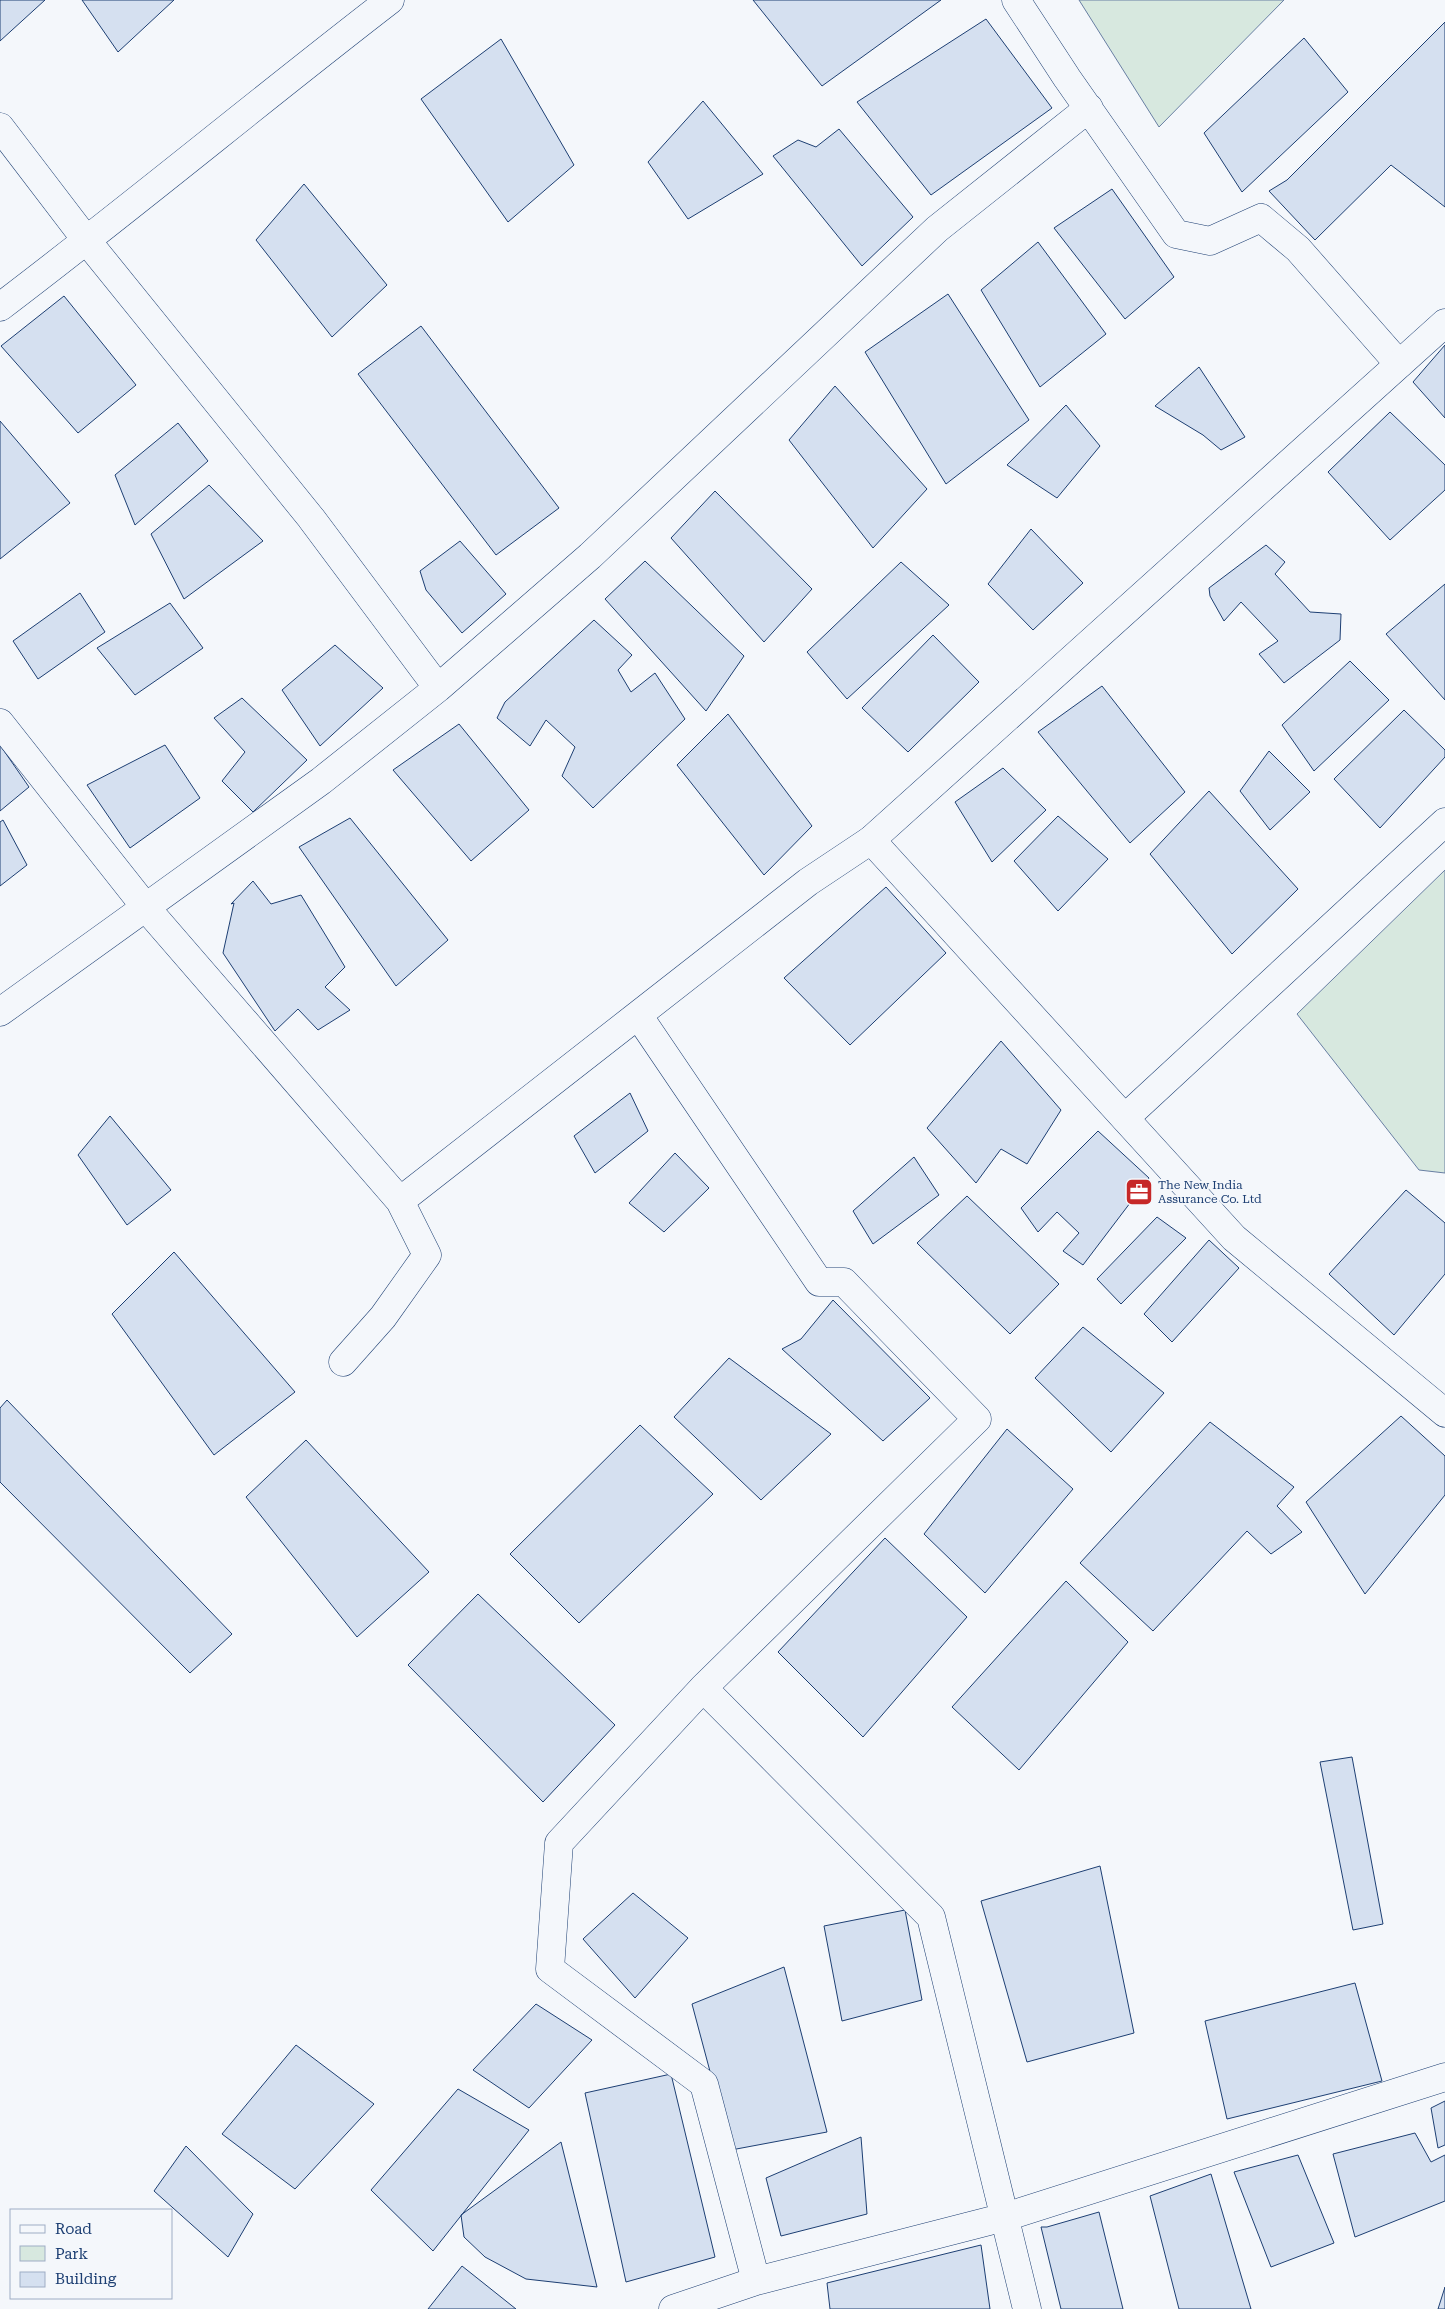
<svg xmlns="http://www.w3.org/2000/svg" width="1445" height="2309" viewBox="0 0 1445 2309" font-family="'Roboto Serif',serif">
<rect width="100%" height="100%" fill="#f4f7fb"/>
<path fill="#d7e8df" stroke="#687fa3" d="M1079,0H1284L1159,127Z
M1445,870V1173L1419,1170L1297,1014Z"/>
<path fill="#d5e0f0" stroke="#1d3f73" d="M0,0H45L0,41Z
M82,0H174L118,52Z
M753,0H941L822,86Z
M986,19L1052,108L931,195L857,102Z
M1445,22V207L1391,165L1315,240L1269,191L1287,180Z
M1304,38L1348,92L1242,192L1204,133Z
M501,39L574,165L508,222L421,99Z
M703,101L763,174L688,219L648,162Z
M839,129L913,217L862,266L773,156L798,140L816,147Z
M304,184L387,285L332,337L256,240Z
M1112,189L1174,277L1125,319L1054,228Z
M1038,242L1106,334L1040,387L981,290Z
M948,294L1029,420L946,484L865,352Z
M64,296L136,385L78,433L1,346Z
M421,326L559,508L496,555L358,374Z
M1445,345V418L1413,382Z
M1199,367L1245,437L1221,450L1203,435L1155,406Z
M835,386L927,489L873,548L789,440Z
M1066,405L1100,446L1057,498L1007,465Z
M1390,412L1445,465V490L1390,540L1328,472Z
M0,421L70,503L0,559Z
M178,423L208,461L135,525L115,475Z
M209,485L263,541L184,599L151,534Z
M715,491L812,589L764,642L671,538Z
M1031,529L1083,583L1033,630L988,584Z
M460,541L506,594L462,633L426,590L420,571Z
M1266,545L1285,562L1275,574L1310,612L1341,614L1340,640L1284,683L1259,654L1278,641L1241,602L1224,621L1210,596L1209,588Z
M645,561L744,656L706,711L605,599Z
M901,562L949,605L847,699L807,652Z
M1445,584V700L1386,634Z
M80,593L105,632L38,679L13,641Z
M170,603L203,648L135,695L97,648Z
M594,620L632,655L618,670L631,692L655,673L685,719L593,808L562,776L575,747L546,720L530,746L497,718L505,702Z
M933,635L979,682L908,752L862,708Z
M335,645L383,688L320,746L282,690Z
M1350,661L1389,700L1314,771L1282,725Z
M1102,686L1185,792L1130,843L1038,732Z
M242,698L307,760L253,812L222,781L245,752L214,718Z
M1404,710L1445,750V757L1380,828L1334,779Z
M728,714L812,826L764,875L677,765Z
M459,724L529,810L471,861L393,770Z
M0,745L29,787L0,811Z
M165,745L200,798L130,848L87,785Z
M1269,751L1310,792L1270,830L1240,791Z
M1003,768L1046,810L992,862L955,802Z
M1209,791L1298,889L1232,954L1150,854Z
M1058,816L1108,859L1058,911L1014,861Z
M350,818L448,940L396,986L299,847Z
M3,820L27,865L0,886V822Z
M253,881L271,904L301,895L345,967L325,987L350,1010L318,1030L298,1009L275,1031L223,953L234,903L231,904Z
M886,887L946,953L850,1045L784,978Z
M1001,1041L1061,1110L1027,1164L1001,1149L976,1183L927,1128Z
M630,1093L648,1131L595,1173L574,1136Z
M110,1116L171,1190L127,1225L78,1155Z
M1098,1131L1149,1178L1083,1265L1063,1251L1079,1233L1057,1212L1038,1232L1021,1208Z
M675,1153L709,1188L664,1232L629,1203Z
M914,1157L939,1195L873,1244L853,1211Z
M1406,1190L1445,1223V1274L1394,1335L1329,1274Z
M967,1196L1059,1284L1010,1334L917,1243Z
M1157,1217L1186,1238L1121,1304L1097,1279Z
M1209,1240L1239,1268L1172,1342L1144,1314Z
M174,1252L295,1392L214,1455L112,1314Z
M833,1300L930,1398L883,1441L782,1349L801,1339Z
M1083,1327L1164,1393L1111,1452L1035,1378Z
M729,1358L831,1434L761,1500L674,1417Z
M7,1400L232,1634L190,1673L0,1482V1408Z
M1401,1416L1445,1456V1495L1365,1594L1306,1502Z
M1210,1422L1294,1487L1277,1506L1302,1532L1271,1554L1247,1531L1153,1631L1080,1563Z
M640,1425L713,1494L579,1623L510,1554Z
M1007,1429L1073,1489L985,1593L924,1534Z
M306,1440L429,1572L357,1637L246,1497Z
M885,1538L967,1617L863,1737L778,1652Z
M1066,1581L1128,1642L1019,1770L952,1707Z
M478,1594L615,1725L543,1802L408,1665Z
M1352,1757L1383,1924L1353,1930L1320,1762Z
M1100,1866L1134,2033L1027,2062L981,1901Z
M633,1893L688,1938L635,1998L583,1939Z
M905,1910L922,2000L842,2021L824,1926Z
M784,1967L827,2132L731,2150L692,2004Z
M1355,1983L1382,2081L1227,2119L1205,2021Z
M536,2004L592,2040L529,2108L473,2070Z
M296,2045L374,2104L295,2189L222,2134Z
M671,2074L715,2257L626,2282L585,2093Z
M458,2089L529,2130L433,2251L371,2190Z
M1445,2101V2145L1438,2148L1431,2108Z
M1415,2133L1431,2162L1445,2155V2201L1355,2237L1333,2154Z
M861,2137L867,2214L781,2236L766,2178Z
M561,2142L597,2287L526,2279L485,2257L464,2237L461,2215Z
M186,2146L253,2214L228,2257L154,2191Z
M1298,2155L1334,2243L1271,2267L1234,2172Z
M1211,2174L1251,2309H1179L1150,2196Z
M1099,2212L1123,2309H1061L1041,2227H1047Z
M981,2245L990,2309H830L827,2283Z
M462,2266L516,2309H428Z
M1445,2287V2309H1438Z"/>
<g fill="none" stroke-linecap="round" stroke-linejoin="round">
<g stroke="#1d3f73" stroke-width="29">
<path id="minor" d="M1016,0L1067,78L1176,234L1210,241L1261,218L1298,249L1399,364
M0,127L87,241L311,518L438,688L590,556L937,229L1089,108
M0,307C132,207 259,101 390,0
M0,723L147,909L400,1201L427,1255L383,1317L343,1362
M871,840L808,882L638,1015L819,1282H844L977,1419L703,1688L931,1917L1027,2309
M0,1012L321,781L438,688
M1125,1118L1445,822
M400,1201L638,1015
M703,1688L559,1843L550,1969L704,2084L756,2281
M673,2309L756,2281L1005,2217L1445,2077"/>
</g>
<g stroke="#1d3f73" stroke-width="29">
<path id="tertiary" d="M1445,323L871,840L1234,1238L1445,1413"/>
</g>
<use href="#minor" stroke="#f4f7fb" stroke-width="28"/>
<use href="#tertiary" stroke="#f4f7fb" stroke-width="28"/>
</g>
<defs>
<g id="office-square" transform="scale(1.4375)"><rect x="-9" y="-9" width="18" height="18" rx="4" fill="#c62828" stroke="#f4f7fb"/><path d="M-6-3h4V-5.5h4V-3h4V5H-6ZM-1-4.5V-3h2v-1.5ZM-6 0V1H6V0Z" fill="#fff"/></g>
</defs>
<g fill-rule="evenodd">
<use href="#office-square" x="1139" y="1192"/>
</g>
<g text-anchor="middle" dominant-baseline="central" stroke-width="4" stroke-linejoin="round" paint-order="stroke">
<g font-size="12" fill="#1d3f73" stroke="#f4f7fb" text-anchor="start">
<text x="1158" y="1185">The New India<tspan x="1158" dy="14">Assurance Co. Ltd</tspan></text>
</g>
</g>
<rect x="10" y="2209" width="162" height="90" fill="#f4f7fb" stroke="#9eadc5"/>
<rect x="20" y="2225" width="25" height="8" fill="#f4f7fb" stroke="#9eadc5"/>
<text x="55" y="2234" font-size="15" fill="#1d3f73">Road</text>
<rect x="20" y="2246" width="25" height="15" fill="#d7e8df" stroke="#9eadc5"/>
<text x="55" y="2259" font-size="15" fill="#1d3f73">Park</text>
<rect x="20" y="2272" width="25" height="15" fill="#d5e0f0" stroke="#9eadc5"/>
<text x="55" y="2284" font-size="15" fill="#1d3f73">Building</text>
</svg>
